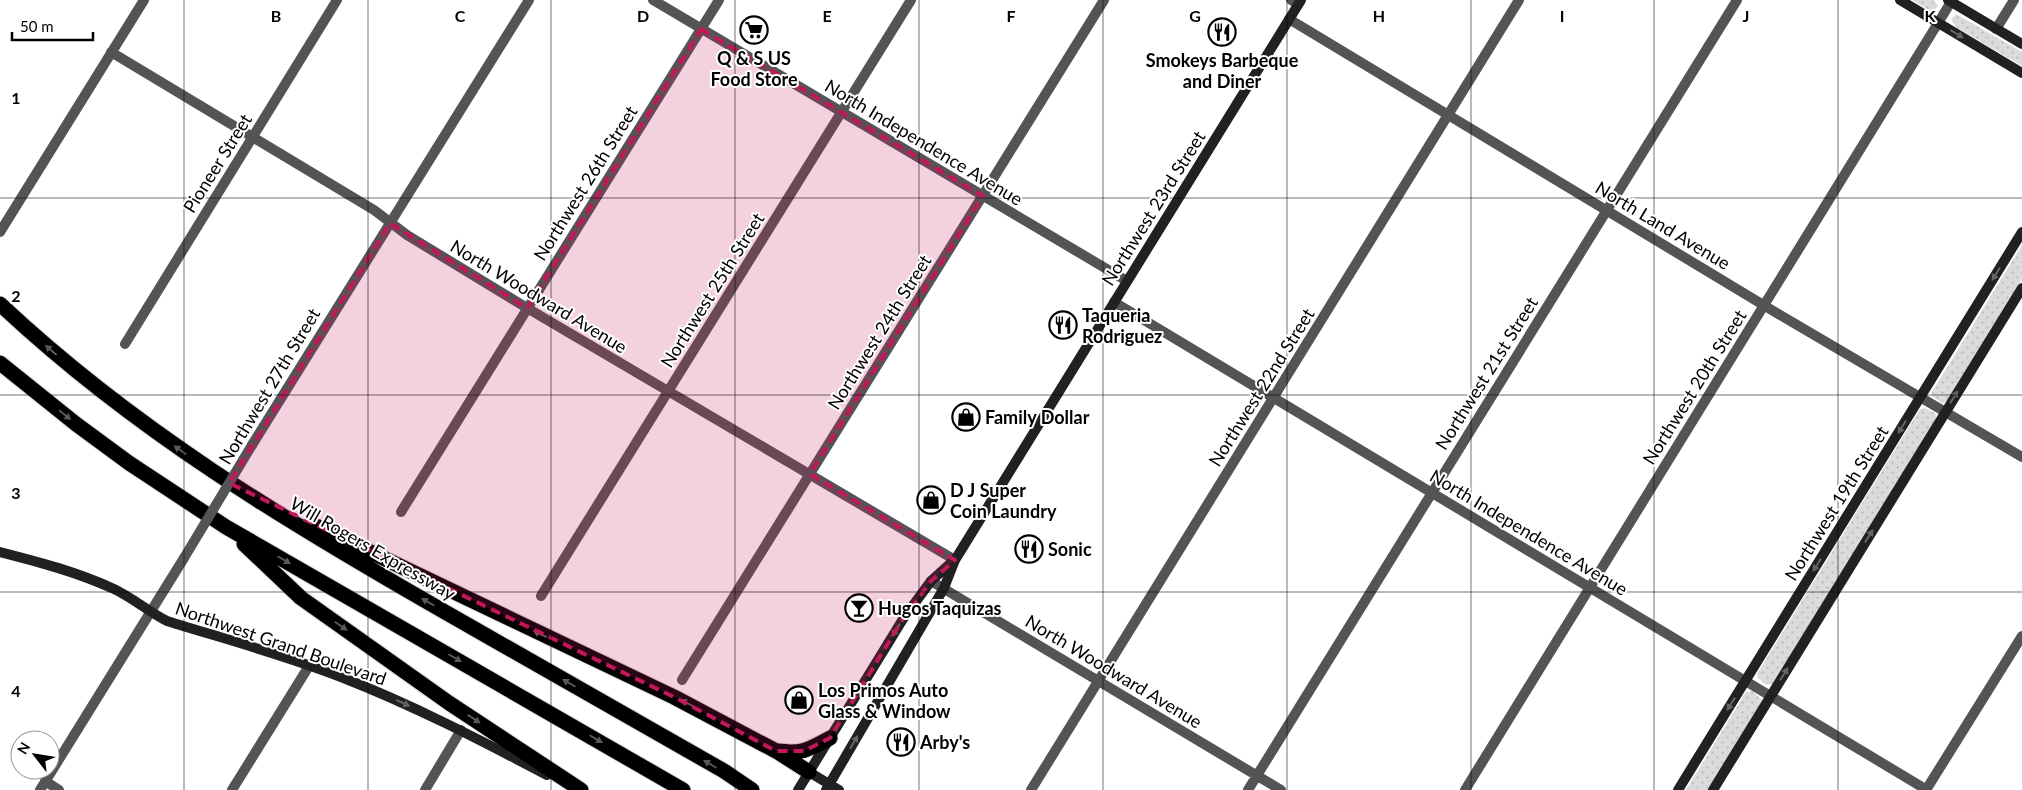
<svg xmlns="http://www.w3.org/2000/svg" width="2022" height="790" viewBox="0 0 2022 790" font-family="Lato,sans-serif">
<defs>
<pattern id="grass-dots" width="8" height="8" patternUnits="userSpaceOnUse" patternTransform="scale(1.25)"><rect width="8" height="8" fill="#dbdbdb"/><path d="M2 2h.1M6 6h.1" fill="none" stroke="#bababa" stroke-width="1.8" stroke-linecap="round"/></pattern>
</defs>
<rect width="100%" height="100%" fill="#fff"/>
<path fill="url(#grass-dots)" d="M1912,0H1934L1938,6L1934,10L1930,11Z
M1956,14L2022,52V66L1956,27L1951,19Z
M2022,245V279L1947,401L1942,403L1932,396V392Z
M1925,408L1935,413L1937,420L1773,684L1766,685L1758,678L1757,674L1920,409Z
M1752,691L1763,701L1708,790H1686L1746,692Z"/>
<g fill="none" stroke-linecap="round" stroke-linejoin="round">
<g stroke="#dbdbdb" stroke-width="17">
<path id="highway" d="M0,304C134,430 286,521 445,612C538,665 631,718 724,771L752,790
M0,363L76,424L129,463L226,527L683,790
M314,525L674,697L776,751L809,772
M244,544L301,598L449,703L581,790
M778,751C802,754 808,750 830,738"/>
</g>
<path stroke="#545454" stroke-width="10" d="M653,0L1127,281
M1291,0L1298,4
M1289,19L1775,312L2022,457
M1996,29L2014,0
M111,52L374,210L407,235L527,308L955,560
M0,232L144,0
M1114,302L1927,790
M125,344L337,0
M252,445L529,0
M401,512L719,0
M931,581L1281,790
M541,596L911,0
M682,680L1104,0
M45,781L59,790
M40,790L184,558
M232,790L309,666
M425,790L461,730
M1031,790L1519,0
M1248,790L1737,0
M1465,790L1951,2
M1926,790L2022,636"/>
<path stroke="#212121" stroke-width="10" d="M1900,0L2022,73
M1948,0L2022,44
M0,552C39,562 77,572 114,589C133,598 149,612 167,621C225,639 285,655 341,677C413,705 480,740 547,775
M809,772L839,790
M798,790L903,619L931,581L952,562
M826,790L944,588L955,560L1301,0
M1678,790L2022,232
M1713,790L2022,288"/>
<use href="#highway" stroke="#000" stroke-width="15"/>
<path stroke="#545454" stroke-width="10" d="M184,558L252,445"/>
</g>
<defs><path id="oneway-solid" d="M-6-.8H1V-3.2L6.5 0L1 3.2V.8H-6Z" transform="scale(1.25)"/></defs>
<g fill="#646464">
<use href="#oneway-solid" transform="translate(1957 34) rotate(31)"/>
<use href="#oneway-solid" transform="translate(1996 274) rotate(122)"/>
<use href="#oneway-solid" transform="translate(1954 397) rotate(-58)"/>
<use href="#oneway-solid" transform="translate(1902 427) rotate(122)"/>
<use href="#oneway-solid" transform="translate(1869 536) rotate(-58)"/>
<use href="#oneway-solid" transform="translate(1817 565) rotate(122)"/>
<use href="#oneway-solid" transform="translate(896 630) rotate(122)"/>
<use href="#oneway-solid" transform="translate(1784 674) rotate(-58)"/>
<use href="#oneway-solid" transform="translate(403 703) rotate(25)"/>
<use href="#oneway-solid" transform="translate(1731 704) rotate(122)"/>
<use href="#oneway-solid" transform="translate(854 742) rotate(-60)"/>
</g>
<g fill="#595959">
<use href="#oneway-solid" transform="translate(51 350) rotate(-139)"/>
<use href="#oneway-solid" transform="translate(65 415) rotate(39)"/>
<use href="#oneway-solid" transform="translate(180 450) rotate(-144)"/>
<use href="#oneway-solid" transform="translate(284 560) rotate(30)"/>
<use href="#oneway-solid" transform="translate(428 602) rotate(-150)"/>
<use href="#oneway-solid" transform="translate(341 626) rotate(35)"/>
<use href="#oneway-solid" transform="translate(540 634) rotate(-155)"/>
<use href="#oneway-solid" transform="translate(455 658) rotate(30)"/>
<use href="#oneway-solid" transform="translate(569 683) rotate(-150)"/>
<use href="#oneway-solid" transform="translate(687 703) rotate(-152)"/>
<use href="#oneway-solid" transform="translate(474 719) rotate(34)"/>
<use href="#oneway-solid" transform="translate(596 739) rotate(30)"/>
<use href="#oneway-solid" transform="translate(710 764) rotate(-150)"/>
</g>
<path fill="#c2185b" fill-opacity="0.2" stroke="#c2185b" stroke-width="4" stroke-dasharray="10 6" stroke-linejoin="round" d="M701,29L983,196L810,474L955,560L931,581L903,619L830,738L804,751H776L674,697L229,483L390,223L527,308Z"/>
<path fill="none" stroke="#000" stroke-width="1" stroke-opacity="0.55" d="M184,0V790M368,0V790M551,0V790M735,0V790M919,0V790M1103,0V790M1287,0V790M1471,0V790M1654,0V790M1838,0V790M0,198H2022M0,395H2022M0,592H2022"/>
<defs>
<g id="supermarket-ring" transform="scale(1.4375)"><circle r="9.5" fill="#fff" stroke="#000" stroke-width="1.5"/><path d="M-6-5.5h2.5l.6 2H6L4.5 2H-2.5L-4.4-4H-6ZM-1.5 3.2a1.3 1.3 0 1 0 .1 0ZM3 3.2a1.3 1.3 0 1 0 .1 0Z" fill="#000"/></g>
<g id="restaurant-ring" transform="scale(1.4375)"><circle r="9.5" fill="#fff" stroke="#000" stroke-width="1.5"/><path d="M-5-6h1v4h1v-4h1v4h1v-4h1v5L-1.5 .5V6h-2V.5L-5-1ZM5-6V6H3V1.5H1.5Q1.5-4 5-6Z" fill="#000"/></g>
<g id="shop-ring" transform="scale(1.4375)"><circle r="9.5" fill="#fff" stroke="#000" stroke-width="1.5"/><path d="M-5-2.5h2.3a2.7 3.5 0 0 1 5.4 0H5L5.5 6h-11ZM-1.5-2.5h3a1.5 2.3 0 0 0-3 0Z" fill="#000"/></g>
<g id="bar-ring" transform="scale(1.4375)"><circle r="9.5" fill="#fff" stroke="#000" stroke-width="1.5"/><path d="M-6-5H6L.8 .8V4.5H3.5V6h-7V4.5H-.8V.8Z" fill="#000"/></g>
</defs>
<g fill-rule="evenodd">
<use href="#supermarket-ring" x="754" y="30"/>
<use href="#restaurant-ring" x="1222" y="32"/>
<use href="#restaurant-ring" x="1063" y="325"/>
<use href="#shop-ring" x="966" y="417"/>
<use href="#shop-ring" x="931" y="500"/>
<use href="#restaurant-ring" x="1029" y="549"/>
<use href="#bar-ring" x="859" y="608"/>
<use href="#shop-ring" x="799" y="700"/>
<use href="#restaurant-ring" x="901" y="742"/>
</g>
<g text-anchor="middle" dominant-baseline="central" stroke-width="4" stroke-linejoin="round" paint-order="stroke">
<g font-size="18" font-weight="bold" fill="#000" stroke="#fff" text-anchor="start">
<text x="754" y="58" text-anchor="middle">Q &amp; S US<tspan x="754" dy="21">Food Store</tspan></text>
<text x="1222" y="60" text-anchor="middle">Smokeys Barbeque<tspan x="1222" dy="21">and Diner</tspan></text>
<text x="1082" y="315">Taqueria<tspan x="1082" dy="21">Rodriguez</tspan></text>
<text x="985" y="417">Family Dollar</text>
<text x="950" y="490">D J Super<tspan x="950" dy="21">Coin Laundry</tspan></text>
<text x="1048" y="549">Sonic</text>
<text x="878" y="608">Hugos Taquizas</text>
<text x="818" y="690">Los Primos Auto<tspan x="818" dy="21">Glass &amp; Window</tspan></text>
<text x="920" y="742">Arby's</text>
</g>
<g font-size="18" fill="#000" stroke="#fff">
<text transform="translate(924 142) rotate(31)">North Independence Avenue</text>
<text transform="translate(217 163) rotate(-58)">Pioneer Street</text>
<text transform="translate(585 183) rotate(-58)">Northwest 26th Street</text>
<text transform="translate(1153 208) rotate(-58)">Northwest 23rd Street</text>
<text transform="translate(1663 225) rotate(31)">North Land Avenue</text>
<text transform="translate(712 290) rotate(-58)">Northwest 25th Street</text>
<text transform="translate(539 296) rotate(31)">North Woodward Avenue</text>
<text transform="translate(879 332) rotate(-58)">Northwest 24th Street</text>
<text transform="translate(1486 373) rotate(-58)">Northwest 21st Street</text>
<text transform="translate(269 386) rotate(-59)">Northwest 27th Street</text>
<text transform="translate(1261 387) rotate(-58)">Northwest 22nd Street</text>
<text transform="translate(1694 387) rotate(-58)">Northwest 20th Street</text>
<text transform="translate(1836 503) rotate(-58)">Northwest 19th Street</text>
<text transform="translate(1529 532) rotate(31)">North Independence Avenue</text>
<text transform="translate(373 548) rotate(30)">Will Rogers Expressway</text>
<text transform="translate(281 643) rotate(19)">Northwest Grand Boulevard</text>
<text transform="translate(1114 671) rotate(31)">North Woodward Avenue</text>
</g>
</g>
<g font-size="16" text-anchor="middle" font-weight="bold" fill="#000" stroke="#fff" stroke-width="4" stroke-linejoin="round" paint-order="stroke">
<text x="276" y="22">B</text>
<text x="460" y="22">C</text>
<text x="643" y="22">D</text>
<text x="827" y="22">E</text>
<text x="1011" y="22">F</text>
<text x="1195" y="22">G</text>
<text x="1379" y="22">H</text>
<text x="1562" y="22">I</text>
<text x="1746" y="22">J</text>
<text x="1930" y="22">K</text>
<text x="16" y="104">1</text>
<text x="16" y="302">2</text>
<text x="16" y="499">3</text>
<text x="16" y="697">4</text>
</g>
<g transform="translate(35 755) rotate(301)"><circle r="24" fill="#ffffff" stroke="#999999"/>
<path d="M0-4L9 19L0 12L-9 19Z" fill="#000000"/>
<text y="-8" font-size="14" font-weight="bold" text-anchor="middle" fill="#000000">N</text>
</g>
<path d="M12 32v8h81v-8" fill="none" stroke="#000000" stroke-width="2.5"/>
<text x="20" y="32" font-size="15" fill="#000000" stroke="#ffffff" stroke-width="4" paint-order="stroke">50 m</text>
</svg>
